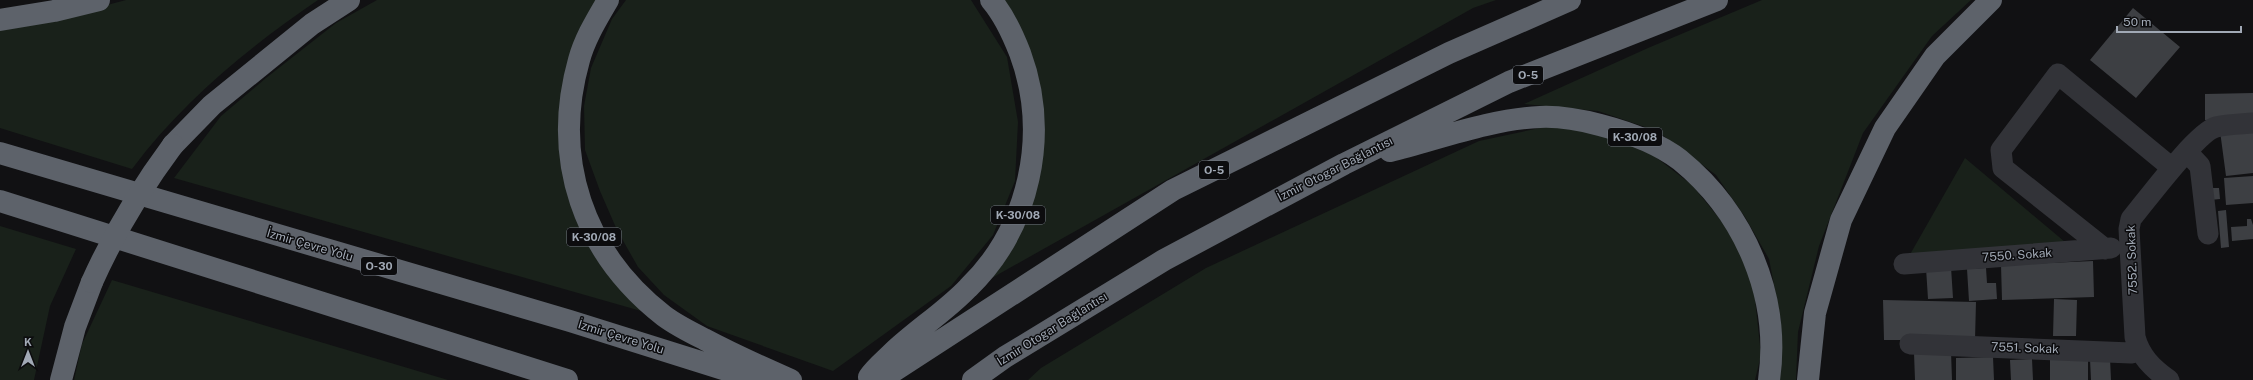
<svg xmlns="http://www.w3.org/2000/svg" width="2253" height="380" viewBox="0 0 2253 380" font-family="'Public Sans',sans-serif">
<rect width="100%" height="100%" fill="#111113"/>
<path fill="#19211a" d="M126,0H318C249,47 182,102 132,169L0,128V27L51,20Z
M377,0H599L563,91L607,271L641,311L174,178L221,116L266,78L336,23Z
M626,0H971L1007,57L1018,122L1015,181L993,235L951,286L833,371L707,326L664,295L638,267L617,230L600,191L585,150L584,106L591,68L612,19Z
M999,0H1496L1473,8L990,279L1011,252L1022,227L1042,104Z
M1762,0H1971L1932,36L1863,133L1819,246L1798,332L1796,380H1778L1781,321L1769,259L1745,217L1716,175L1657,131L1598,111L1524,104L1648,48Z
M1549,126L1594,132L1653,155L1692,185L1737,240L1754,290L1761,355L1755,380H1028L1041,368L1206,268L1479,141Z
M1965,158L2065,242L1908,258Z
M0,226L76,249L50,306L34,380H0Z
M112,280L448,380H74L82,344Z"/>
<path fill="#3d3f43" d="M2133,8L2180,47L2136,98L2090,60Z
M2253,93V119L2205,120V94Z
M2253,127V173L2226,176L2220,131Z
M2253,176V203L2226,205L2224,178Z
M2210,188H2219L2220,199L2210,200Z
M2226,210L2229,247L2221,248L2218,211Z
M2247,219H2251L2253,225V239L2232,241L2231,227L2247,226Z
M2093,261L2094,297L2002,300L2001,265Z
M1951,267L1953,298L1928,299L1926,268Z
M1986,268L1987,283H1996L1997,299L1969,301L1967,269Z
M2054,299L2077,300L2076,336H2053Z
M1883,300L1976,302L1975,340H1884Z
M1951,351L1952,380H1915L1914,353Z
M1993,357L1994,380H1956V358Z
M2088,358V380H2050V359Z
M2110,358L2111,380H2091L2090,359Z
M2032,359L2033,380H2011L2010,360Z"/>
<g fill="none" stroke-linecap="round" stroke-linejoin="round">
<path stroke="#323338" stroke-width="21" d="M2187,152L2200,166L2208,234
M2105,249L2003,168L2001,150L2058,74L2172,168
M1904,264L2111,248
M1910,344L2131,353L2139,351
M2169,380C2152,368 2140,356 2135,337L2129,229L2131,219C2146,201 2197,132 2216,127C2227,124 2241,124 2253,123"/>
<path stroke="#5d626a" stroke-width="22" d="M608,0C597,19 585,38 579,60C551,159 583,253 664,316C676,325 690,332 704,339C732,354 761,367 791,380
M0,20L54,11L99,0
M173,145L212,105L312,24L349,0
M1390,151C1438,139 1491,119 1540,117C1560,116 1581,120 1600,125C1627,132 1658,143 1680,160C1745,213 1781,297 1769,380
M0,153L570,321L758,380
M0,201L567,380
M869,377C875,368 884,361 892,353C916,330 945,312 968,288C1030,228 1050,134 1020,53C1013,35 1004,15 991,0
M61,380L75,327L92,282
M880,380L1173,190L1449,53L1570,0
M973,380L1005,357L1164,260L1344,164L1509,82L1717,0
M1808,380L1815,313L1841,220L1885,128L1935,56L1991,0"/>
<path stroke="#5d626a" stroke-width="22" d="M92,282C114,233 141,188 173,145"/>
</g>
<g text-anchor="middle" dominant-baseline="central" stroke-width="3" stroke-linejoin="round" paint-order="stroke">
<g fill="#0c0c0e" stroke="#747a83" stroke-width="1">
<rect x="1513" y="66" width="30" height="18" rx="3"/>
<rect x="1608" y="128" width="54" height="18" rx="3"/>
<rect x="1199" y="161" width="30" height="18" rx="3"/>
<rect x="991" y="206" width="54" height="18" rx="3"/>
<rect x="567" y="228" width="54" height="18" rx="3"/>
<rect x="361" y="257" width="36" height="18" rx="3"/>
</g>
<g font-size="11" font-weight="bold" fill="#a1a9b5">
<text x="1528" y="75">O-5</text>
<text x="1635" y="137">K-30/08</text>
<text x="1214" y="170">O-5</text>
<text x="1018" y="215">K-30/08</text>
<text x="594" y="237">K-30/08</text>
<text x="379" y="266">O-30</text>
</g>
<g font-size="12" fill="#a1a9b5" stroke="#0c0c0e">
<text transform="translate(1335 169) rotate(-27)">İzmir Otogar Bağlantısı</text>
<text transform="translate(310 245) rotate(16)">İzmir Çevre Yolu</text>
<text transform="translate(2017 255) rotate(-4)">7550. Sokak</text>
<text transform="translate(2132 260) rotate(-92)">7552. Sokak</text>
<text transform="translate(1052 329) rotate(-32)">İzmir Otogar Bağlantısı</text>
<text transform="translate(621 337) rotate(17)">İzmir Çevre Yolu</text>
<text transform="translate(2025 348) rotate(2)">7551. Sokak</text>
</g>
</g>
<g transform="translate(28 352)" stroke="#0c0c0e" stroke-width="3" paint-order="stroke">
<path d="M0-3L7 15L0 10L-7 15Z" fill="#a1a9b5"/>
<text y="-6" font-size="11" font-weight="bold" text-anchor="middle" fill="#a1a9b5">K</text>
</g>
<path d="M2117 26v6h124v-6" fill="none" stroke="#a1a9b5" stroke-width="2"/>
<text x="2123" y="26" font-size="12" fill="#a1a9b5" stroke="#0c0c0e" stroke-width="3" paint-order="stroke">50 m</text>
</svg>
